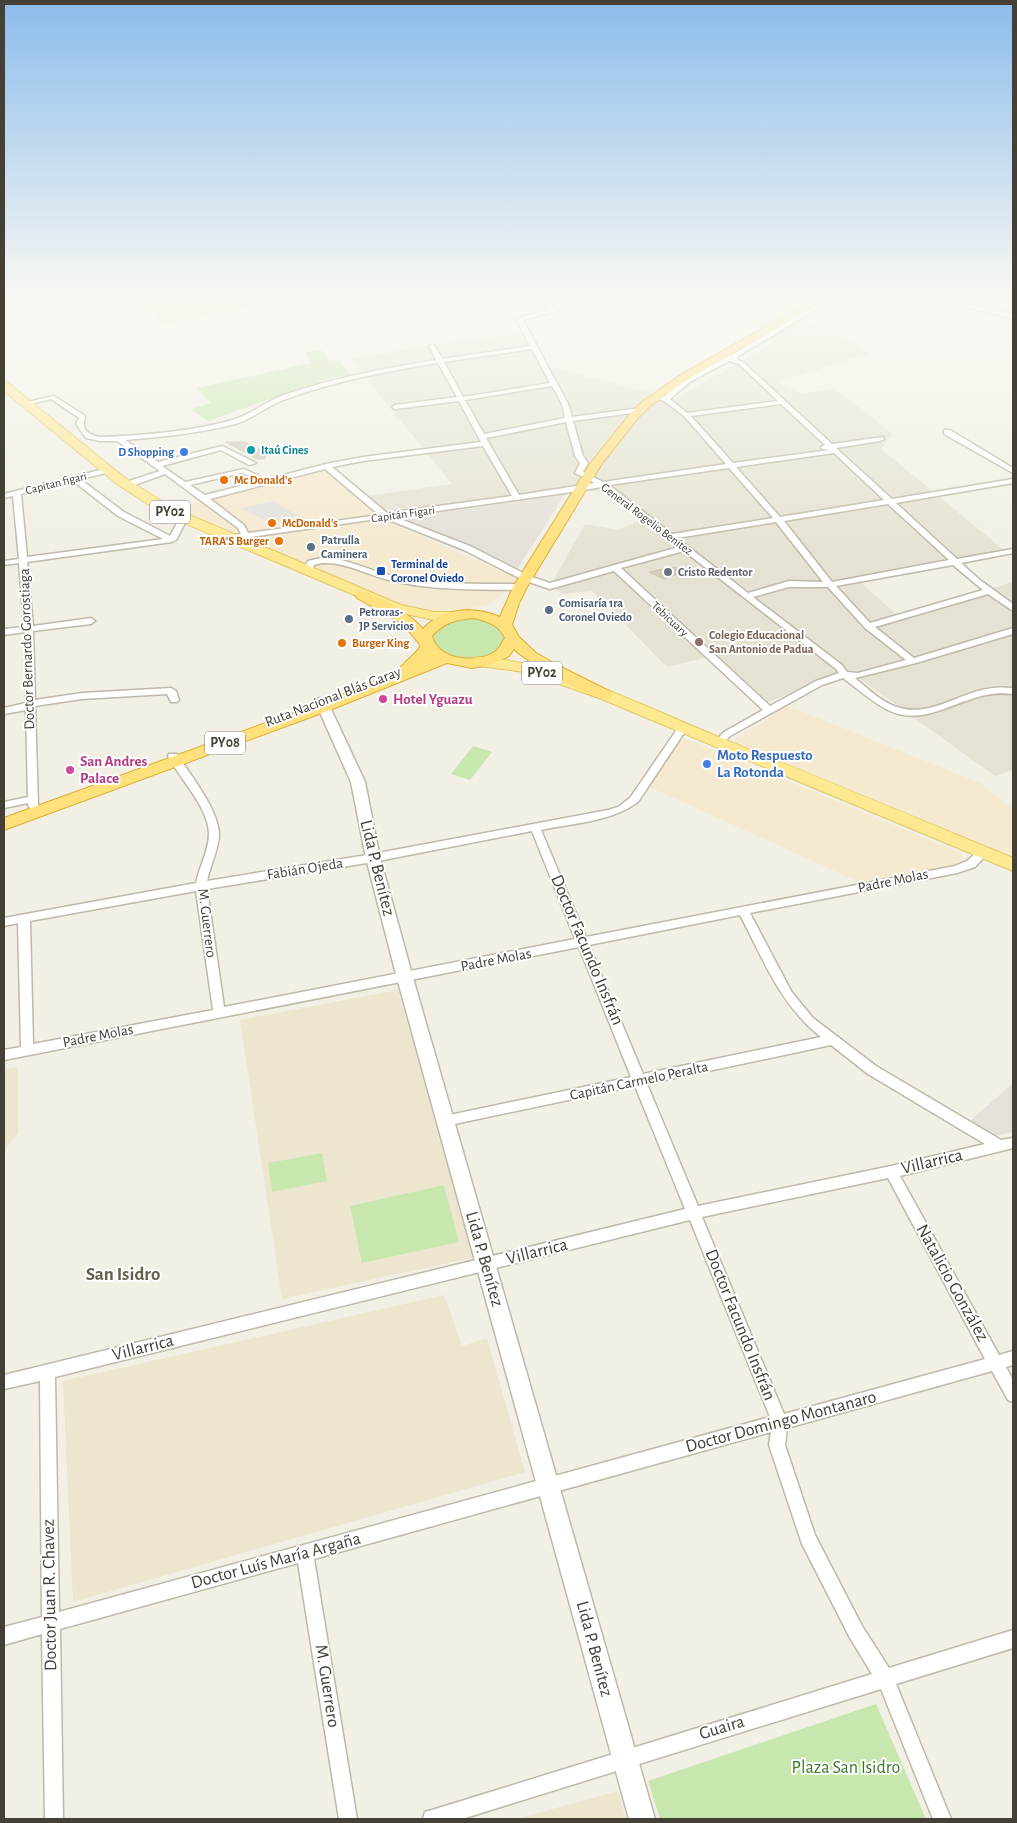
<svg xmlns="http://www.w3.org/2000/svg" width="1017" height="1823" viewBox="0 0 1017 1823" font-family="'Alegreya Sans',sans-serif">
<rect width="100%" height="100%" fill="#f2f0e5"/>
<path fill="#e6e2d3" d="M560,295H655L648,298L603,305L590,314L563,307Z
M672,295H734L802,328L851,300L842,295H907L836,333L870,353L779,382L801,394L834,388L893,434L881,449L1009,554L858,580L898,616L1013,582V770L995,776L852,673L832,677L768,702L717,655L667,667L592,591L563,594L550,586L585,524L618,530L639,521L609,493L570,488L385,515L367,496L452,484L351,359L424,346L524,333L541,365L675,399L773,343L760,325L696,302Z
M915,295H1013V315Z"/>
<path fill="#f5e9d0" d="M324,469L385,520L517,578L506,591L489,604L461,611L432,612L410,609L174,509Z
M788,706L980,783L1013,809V860L732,741Z
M682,737L963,854L958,865L859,882L645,785Z"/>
<path fill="#e5e1da" d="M565,494L516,571L396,519Z
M1013,1083V1132L993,1136L971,1120Z"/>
<path fill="#ece6cf" d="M398,990L476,1257L282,1299L240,1020Z
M18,1067V1133L4,1151V1069Z
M444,1295L462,1346L487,1338L525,1472L73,1602L63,1381Z
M618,1791L626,1819H516Z"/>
<path fill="#c8e7ae" d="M186,295H254L264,303L165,324L141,305Z
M321,350L330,360L339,361L351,375L330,378L208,421L191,409L211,403L197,388L310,363L306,352Z
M478,617L499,625L506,639C498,656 476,662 458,659C451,657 443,653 436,650L430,636L452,619Z
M473,746L492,752L470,780L451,774Z
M322,1153L327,1181L272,1192L268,1163Z
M444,1185L459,1242L362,1263L350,1206Z
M876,1704L926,1819H660L648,1781Z"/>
<path fill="#e3e1dd" d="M273,501L299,516L267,521L241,508Z"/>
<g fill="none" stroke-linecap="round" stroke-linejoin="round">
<path stroke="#a1c8f0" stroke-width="2" d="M268,303L299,295"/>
</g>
<path fill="#d4ccbb" stroke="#cfc5ae" d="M226,442H246L266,453L265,459H257Z
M672,567L688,571L664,579L649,572Z"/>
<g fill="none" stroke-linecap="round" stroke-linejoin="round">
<g stroke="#beb8a8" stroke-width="3">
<path id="minor" d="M532,295H539L554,307L556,305L554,295H560L562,306L556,311L523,320L568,404L572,417L640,408L644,410L640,412L573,421L583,456L588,463L583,472L603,482L726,464L684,416L664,401L653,397L656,395L664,397L685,379L723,359L720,357V355L730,356L832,295H840L737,357L738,360L743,362L832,444L883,437L884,439L880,441L836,448L892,499L1013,479V483L896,503L957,559L1013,549V553L961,563L980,580L1013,604V611L988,594L875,627L914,658L1013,628V634L916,663L855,678C868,689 884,704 900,708C928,716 956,696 982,690C993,687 1002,687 1013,688V694C1004,693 996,693 986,695C955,701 922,726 890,711C873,703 858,689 843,678L822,685L730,736L722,744H716L714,742L724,732L763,710L614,571L550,589L523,580L464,550L384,518L251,537L253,540L249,542L244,538L224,540V536L241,534L238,528L165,474L129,487H123V483L160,471L117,441H100L86,438L76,424L79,418L51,399L26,405L23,403L54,396L85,416C85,418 84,421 84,424C83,432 93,436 100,437C139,436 195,431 232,420C251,415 266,401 284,395C333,378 385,368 436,360L429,346L430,345H434L442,359L530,346L516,319L549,309ZM532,349L550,383L463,397L444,362ZM729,361L739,364L778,401L687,413L670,399L690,382ZM438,363L457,397L395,405L392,407L395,409L459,401L481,442L363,457L326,464L205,495L190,485L237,474L243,473L249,476L237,480L236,482L240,484L256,480L257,475L244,469L185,482L162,466L221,450L249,465L256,463L222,446L158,462L125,440C162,437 200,433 235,424C253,419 268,405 286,399C335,381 387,371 438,363ZM552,386L562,404L565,418L484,434L465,400ZM781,404L825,445L821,447L822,449L830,450L733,463L691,416ZM566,422L575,456L580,463L575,473L595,483L519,495L486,438ZM483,446L512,496L387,513L332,467L363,461ZM834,453L884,500L780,517L736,467ZM729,468L773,518L672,534L609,485ZM325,469L379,515L248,533L244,525L210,499ZM601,487L679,547L550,583L529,576L470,546L395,517L579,491ZM888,504L949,560L832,582L784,521ZM776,522L823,582L789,581L748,593L677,538ZM684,551L836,669L839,673L816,681L770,706L621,568ZM953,565L983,590L870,623L836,586ZM789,587H828L865,628L906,660L858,673L847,672L842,665L753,597Z
M910,295H923L1013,314V318Z
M944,430H950L1013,468V473L944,434Z
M108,468H111V472L80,479L124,512L170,536L176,525L175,514H181L184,525L176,540L172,542L27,562L33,626L91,618L95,621L91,624L33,631L35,700L82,693L171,688L176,691L179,700L177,702H171L167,694L82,699L35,706L38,805L45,811L40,814C35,813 28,809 28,803L4,808V802L28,797L26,710L4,714V708L26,703L25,632L4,635V629L24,627L19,563L4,565V561L19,559L13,496L4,498V494ZM73,481L118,516L163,539L27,557L21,494Z
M326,557C350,560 370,571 393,576C435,585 478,584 520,584L524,587L520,590C477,589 431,591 389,580C367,575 336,557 314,565L313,567L316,572L312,575L309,574L305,567L308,561Z
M683,724L688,727L638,802C611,822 573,823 541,830L586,937L955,866L967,861L979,850H987L988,853L975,867L957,873L750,913L791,991L813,1018L876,1066L1001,1140L1013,1138V1148L900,1176L999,1355L1013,1351V1365L1006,1367L1013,1380V1402L1008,1400L992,1371L787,1428L785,1445L815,1535L862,1626L889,1668L1013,1630V1648L896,1684L951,1819H933L881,1689L462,1819H423L425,1812L432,1810L872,1674L850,1638L802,1544L769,1445L771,1432L314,1559L357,1819H339L298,1563L60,1629L63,1819H45L42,1634L4,1645V1627L42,1617L40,1381L4,1389V1375L685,1209L635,1086L445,1126L440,1125L438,1121L440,1117L445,1116L631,1077L579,947L4,1060V1050L21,1047L18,923L4,926V918L196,883C199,867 209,851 209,834C209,808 180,779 168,756L169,754H177C190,775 220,811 219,836C218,851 210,866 207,881L373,854L608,810L618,807L630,798L680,725ZM532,831L575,939L224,1007L207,889L373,862ZM196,891L213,1010L33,1044L30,921ZM740,915C763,959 781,1006 821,1037L643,1074L589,945ZM831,1045L868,1074L985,1144L891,1166L698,1206L647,1084ZM888,1178L985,1359L784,1414L702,1217ZM690,1220L770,1417L59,1612L55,1377Z"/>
</g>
<g stroke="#beb8a8" stroke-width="3">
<path id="tertiary" d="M319,698L323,699L330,707L365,782L380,858L413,978L655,1819H629L397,978L366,858L351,782L318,708L313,702Z"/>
</g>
<g stroke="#e3c863" stroke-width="2">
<path id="primary" d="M4,382L8,383L125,478L173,508L401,605L434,612H466L468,615L466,618L434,620L392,611L163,514L117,484L4,391Z
M477,657C555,661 637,703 709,733C811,774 912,816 1013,858V871L599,698L524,672L472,665L469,662L472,659Z"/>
</g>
<g stroke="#dcae35" stroke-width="2">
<path id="trunk" d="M822,295H835L690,378L650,406L638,418L601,465L527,587L519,603L512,625L519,637L536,653L561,667L611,692L613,695L611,698C594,703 527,662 514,649L509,656L490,665L472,668L447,663L330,710L4,830V818L318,704L401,671L399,669C406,660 414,656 420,647L419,643L403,624L357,598L355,595L357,592C372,588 413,617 423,629C442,607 475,606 500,617L513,587L590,464L630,414L642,402L682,374ZM474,618C487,621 499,625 505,638C502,642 500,648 496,651C478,664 438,661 432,636C444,623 456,619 474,618Z"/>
</g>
<use href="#minor" fill="#fff" fill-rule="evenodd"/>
<use href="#tertiary" fill="#fff" fill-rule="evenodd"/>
<use href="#primary" fill="#fee993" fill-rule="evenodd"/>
<use href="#trunk" fill="#fee07c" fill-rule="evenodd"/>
</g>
<linearGradient id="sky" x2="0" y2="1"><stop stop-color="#8bbceb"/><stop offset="0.54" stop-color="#f9f8f3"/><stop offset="1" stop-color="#f9f8f3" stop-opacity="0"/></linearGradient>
<rect width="1017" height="551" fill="url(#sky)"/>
<circle fill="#0f9aa8" stroke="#fff" stroke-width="2" cx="251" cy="450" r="5"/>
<g fill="#3f7fe0" stroke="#fff" stroke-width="2">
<circle cx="184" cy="452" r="5"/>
<circle cx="707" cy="764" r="5"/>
</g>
<g fill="#e8710a" stroke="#fff" stroke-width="2">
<circle cx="224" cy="480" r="5"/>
<circle cx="272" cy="523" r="5"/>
<circle cx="279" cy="541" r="5"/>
<circle cx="342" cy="643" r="5"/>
</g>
<g fill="#5c6f8a" stroke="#fff" stroke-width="2">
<circle cx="311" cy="547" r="5"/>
<circle cx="549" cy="610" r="5"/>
<circle cx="349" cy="619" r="5"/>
</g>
<rect fill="#1a4fb4" stroke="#fff" stroke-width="2" x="376" y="566" width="10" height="10" rx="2.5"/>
<circle fill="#6b7280" stroke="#fff" stroke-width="2" cx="668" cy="572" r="5"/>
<circle fill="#8d6e63" stroke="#fff" stroke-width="2" cx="699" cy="642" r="5"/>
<g fill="#d1479c" stroke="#fff" stroke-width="2">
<circle cx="383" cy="699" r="5"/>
<circle cx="70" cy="770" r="5"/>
</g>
<g text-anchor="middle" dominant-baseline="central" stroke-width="4" stroke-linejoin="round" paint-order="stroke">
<g font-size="12" font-weight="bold" fill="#0d838f" stroke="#fff" text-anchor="start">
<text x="261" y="450">Itaú Cines</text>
</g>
<g font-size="12" font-weight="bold" fill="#366cbe" stroke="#fff" text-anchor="end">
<text x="174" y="452">D Shopping</text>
</g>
<g font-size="12" font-weight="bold" fill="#c56008" stroke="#fff" text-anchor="start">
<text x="234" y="480">Mc Donald's</text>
<text x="282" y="523">McDonald's</text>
<text x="269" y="541" text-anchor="end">TARA'S Burger</text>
<text x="352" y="643">Burger King</text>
</g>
<g font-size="12" fill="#454035" stroke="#fff">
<text transform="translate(56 483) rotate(-14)">Capitan figari</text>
<text transform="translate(403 514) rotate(-8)">Capitán Figari</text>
<text transform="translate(647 519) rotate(37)">General Rogelio Benítez</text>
<text transform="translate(670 619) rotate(43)">Tebicuary</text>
</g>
<g font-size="12" font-weight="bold" fill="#4e5e75" stroke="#fff" text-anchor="start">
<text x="321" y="540">Patrulla<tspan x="321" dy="14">Caminera</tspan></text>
<text x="559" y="603">Comisaría 1ra<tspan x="559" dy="14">Coronel Oviedo</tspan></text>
<text x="359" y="612">Petroras-<tspan x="359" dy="14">JP Servicios</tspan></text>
</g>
<g font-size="12" font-weight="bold" fill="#164399" stroke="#fff" text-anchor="start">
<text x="391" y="564">Terminal de<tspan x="391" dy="14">Coronel Oviedo</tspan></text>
</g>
<g font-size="12" font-weight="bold" fill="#5b616d" stroke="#fff" text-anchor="start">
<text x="678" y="572">Cristo Redentor</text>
</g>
<g font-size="12" font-weight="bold" fill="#785e54" stroke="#fff" text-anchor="start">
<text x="709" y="635">Colegio Educacional<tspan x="709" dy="14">San Antonio de Padua</tspan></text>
</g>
<g fill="#fff" stroke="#7d7972" stroke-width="1">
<rect x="150" y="500.5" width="40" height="23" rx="4"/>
<rect x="522" y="661.5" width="40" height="23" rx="4"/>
<rect x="205" y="731.5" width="40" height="23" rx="4"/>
</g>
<g font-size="14" font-weight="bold" fill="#454035">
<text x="170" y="512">PY02</text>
<text x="542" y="673">PY02</text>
<text x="225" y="743">PY08</text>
</g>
<g font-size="15" fill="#454035" stroke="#fff">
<text transform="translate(27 649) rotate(-92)">Doctor Bernardo Gorostiaga</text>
<text transform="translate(333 697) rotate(-21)">Ruta Nacional Blás Garay</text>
<text transform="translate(305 869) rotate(-9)">Fabián Ojeda</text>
<text transform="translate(893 881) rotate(-12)">Padre Molas</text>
<text transform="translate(207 923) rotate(83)">M. Guerrero</text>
<text transform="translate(496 960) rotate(-11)">Padre Molas</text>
<text transform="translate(98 1036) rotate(-11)">Padre Molas</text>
<text transform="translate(639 1081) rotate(-12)">Capitán Carmelo Peralta</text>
</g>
<g font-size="15" font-weight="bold" fill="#b23c85" stroke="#fff" text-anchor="start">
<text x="393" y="699">Hotel Yguazu</text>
<text x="80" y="761">San Andres<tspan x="80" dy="17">Palace</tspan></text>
</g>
<g font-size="15" font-weight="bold" fill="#366cbe" stroke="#fff" text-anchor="start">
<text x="717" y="755">Moto Respuesto<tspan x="717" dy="17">La Rotonda</tspan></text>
</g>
<g font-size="18" fill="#454035" stroke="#fff">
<text transform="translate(377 868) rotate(76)">Lida P. Benítez</text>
<text transform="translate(587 950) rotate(67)">Doctor Facundo Insfrán</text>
<text transform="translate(932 1162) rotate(-13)">Villarrica</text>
<text transform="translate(537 1252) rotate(-14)">Villarrica</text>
<text transform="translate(484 1259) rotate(74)">Lida P. Benítez</text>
<text transform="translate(952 1283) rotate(61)">Natalicio González</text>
<text transform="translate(740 1325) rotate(68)">Doctor Facundo Insfrán</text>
<text transform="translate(143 1348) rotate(-14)">Villarrica</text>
<text transform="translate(781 1422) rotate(-15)">Doctor Domingo Montanaro</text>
<text transform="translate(276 1561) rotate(-15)">Doctor Luís María Argaña</text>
<text transform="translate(50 1595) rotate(-91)">Doctor Juan R. Chavez</text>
<text transform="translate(594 1649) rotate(75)">Lida P. Benítez</text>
<text transform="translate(327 1686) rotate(81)">M. Guerrero</text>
<text transform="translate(722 1728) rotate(-17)">Guaira</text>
</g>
<g font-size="18" fill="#3f7628" stroke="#fff">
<text x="846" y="1768">Plaza San Isidro</text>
</g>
<g font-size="19" font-weight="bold" fill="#685f4c" stroke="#fff">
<text x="123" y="1274">San Isidro</text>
</g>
</g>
<rect width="1017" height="1823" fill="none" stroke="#454035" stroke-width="10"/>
</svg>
